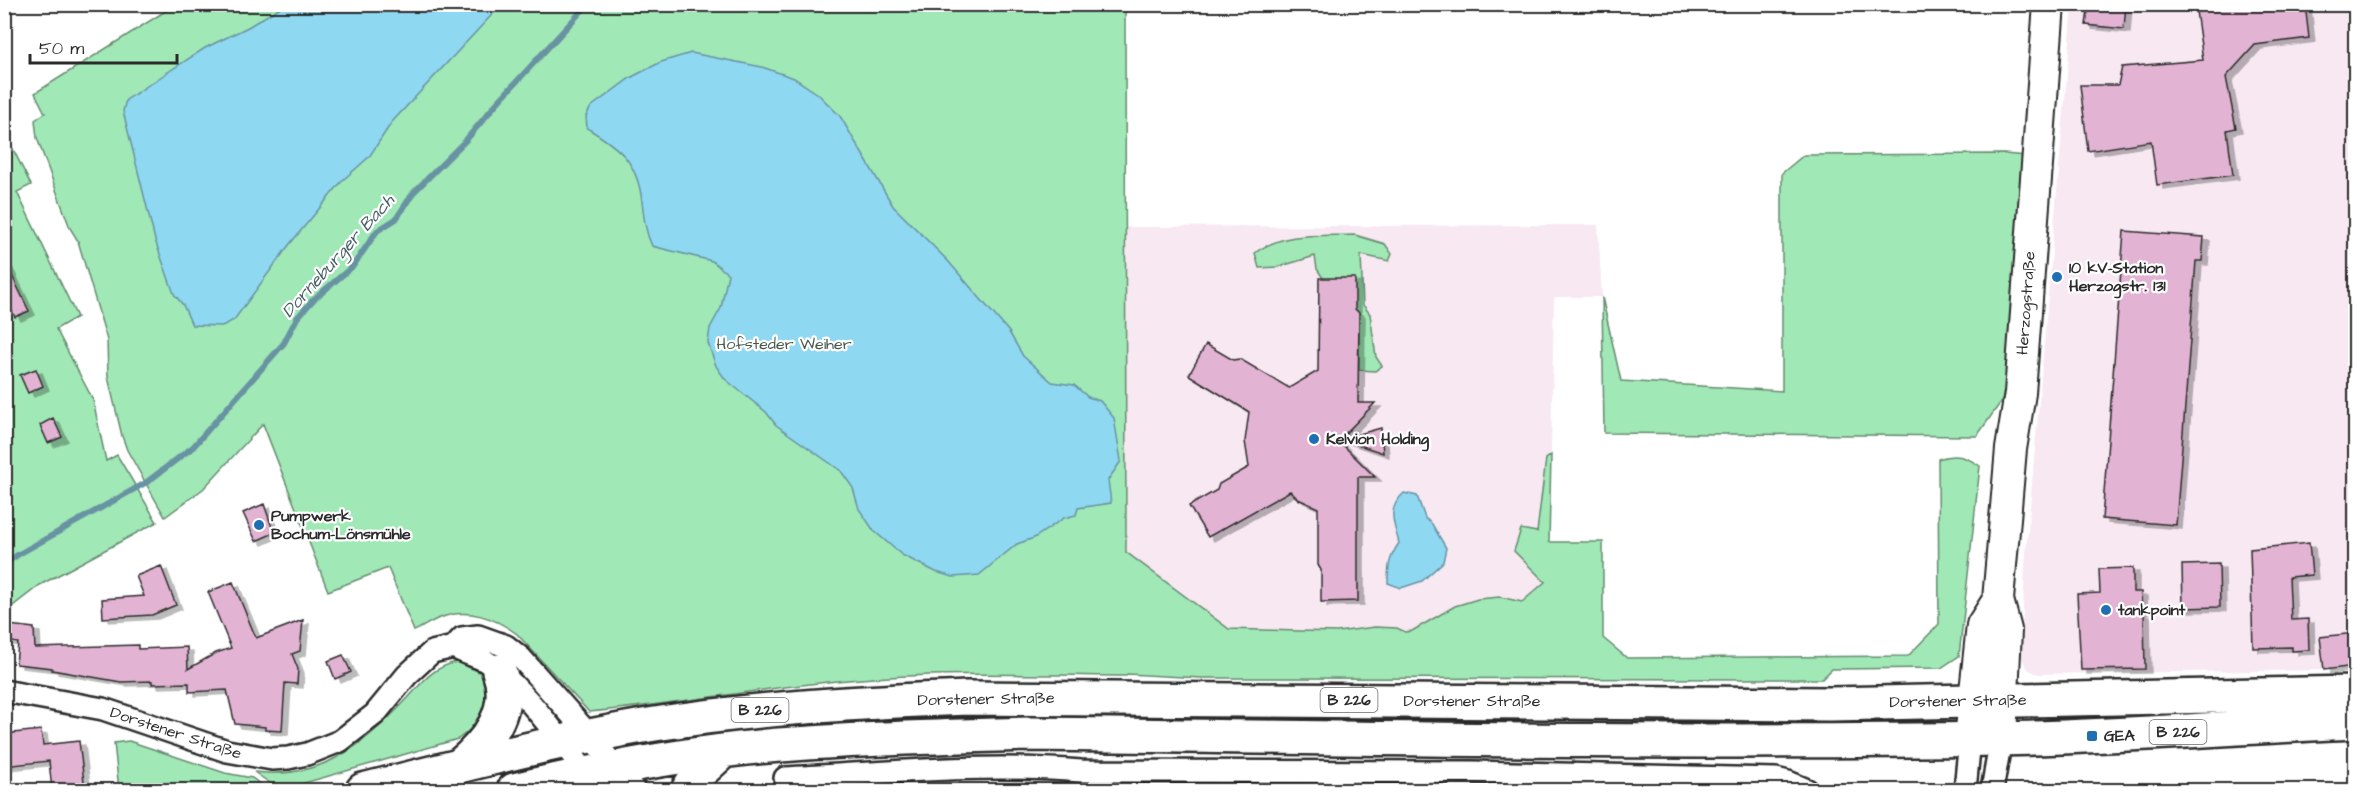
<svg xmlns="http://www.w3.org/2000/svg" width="2360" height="795" viewBox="0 0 2360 795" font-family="'Architects Daughter',sans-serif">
<defs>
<filter id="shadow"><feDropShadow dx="6" dy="4" stdDeviation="0" flood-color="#0004"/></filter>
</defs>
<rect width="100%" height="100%" fill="#fff"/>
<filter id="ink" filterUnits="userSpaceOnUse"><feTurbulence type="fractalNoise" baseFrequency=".0167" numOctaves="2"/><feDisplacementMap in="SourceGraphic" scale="12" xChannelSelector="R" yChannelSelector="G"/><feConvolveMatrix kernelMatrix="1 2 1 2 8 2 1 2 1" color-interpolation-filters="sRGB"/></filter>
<g filter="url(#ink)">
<path fill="#f7e8f2" d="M2073,5H2355V666L2324,670L2037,674L2029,670L2023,661L2021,653L2025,565Z
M1598,225L1602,297H1554L1551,455L1546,459L1537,532L1546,581L1522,602L1500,597L1439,614L1412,631L1405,632L1397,628L1375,627L1337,632L1229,629L1124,550L1126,227Z
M937,782L1518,790H937Z"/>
<path fill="#a0e8b5" stroke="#668a70" stroke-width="1.5" d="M175,5H1125L1126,552L1229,629L1337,632L1375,627L1397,628L1405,632L1412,631L1455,606L1478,599L1500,597L1522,602L1545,582L1514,551L1521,529L1537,532L1546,459L1551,455L1549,542H1603V638L1627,658L1908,656L1939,624L1938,459C1956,453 1965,456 1980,466L1959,656L1941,668L1832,669L1822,679L1202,678L1127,674L1126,676C1034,675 940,671 848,680C761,688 676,704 589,712L517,634C496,618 467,607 440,618C431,621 423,627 414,631L388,568L328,591L263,424L203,489L165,517L127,450L122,436L108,377L107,340L78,241L70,228L37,138L35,120L45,113L35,93Z
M4,131L31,185L17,192L77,317L56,329L93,400L106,461L117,455L157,522L40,585L5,612Z
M2004,154L2027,156L2012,342L2003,399L1977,436L1604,433L1602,297L1621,381L1782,391V173L1804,155Z
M1355,235L1385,244L1392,254L1389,261L1361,255L1363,305L1370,314L1376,357L1382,366L1375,371L1359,370V313L1323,278L1317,269L1315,256L1278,267L1259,268L1255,253C1284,231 1320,236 1355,235Z
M457,662C471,662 483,670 490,683C484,710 483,722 458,739L280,790L254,772C322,780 363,746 406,700C422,683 432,667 457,662Z
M129,741L225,773L252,778L268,790H119L114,743Z"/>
<path fill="#8fd8f1" stroke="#6793a2" stroke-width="1.5" d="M284,5H501L392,122L369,157L343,180L289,245L234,320L222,326L192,325L183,305L174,294L155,240L123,111L126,100L162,76L205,48L248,27Z
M691,53L762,67L794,78L818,94L840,116L893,206L948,261L1009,332L1023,356L1052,382L1074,385L1088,397L1100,401L1114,418L1121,461L1108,480L1111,503L1078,508L1076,515L1064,518L1034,538L1017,544L979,575L953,577L936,572L902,555L874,531L859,509L853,488L841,471L776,425L766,412L725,379L716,366L708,343L710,328L721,308L728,274L712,261L652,246C645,231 644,218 642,201C637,161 620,148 587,128L586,116L591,107L630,78L661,62Z
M1404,493L1417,496L1425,518L1432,524L1446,548L1443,562L1422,581L1401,588L1388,583C1388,566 1389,558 1399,543C1394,523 1386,509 1404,493Z"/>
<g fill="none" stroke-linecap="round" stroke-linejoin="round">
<path stroke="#6793a2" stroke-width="6" d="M4,564L19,554L147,482L193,447L284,343L297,318L313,300L353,266L377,231L396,219L414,192L466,140L497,103L588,4"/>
</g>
<path fill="#e3b3d3" stroke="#2b2b2b" stroke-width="1.5" filter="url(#shadow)" d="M2089,4H2126L2124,29L2086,25Z
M2195,4H2305L2309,38L2255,45L2226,77L2236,128L2227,130L2233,175L2157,185L2151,141L2088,151L2080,85H2118L2122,67L2203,60Z
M2124,231L2204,237L2202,261H2196L2176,525L2102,519Z
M4,259L29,311L15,317L4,295Z
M1319,278H1355V309L1359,313L1358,403H1375L1340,439L1335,437L1375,477H1358V601L1321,602V570L1318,565V508L1298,499L1290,491L1208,537L1189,506L1217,490L1219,484L1249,467L1245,441L1249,412L1189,375L1206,344L1233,360L1240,359L1289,388L1318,371Z
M36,369L43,386L28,393L20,375Z
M53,418L62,437L48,443L40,425Z
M1381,428L1383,453L1341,439Z
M264,504L274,533L256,541L243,513Z
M2309,543L2312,575L2289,577L2291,620L2308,619L2309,650L2292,651V647L2253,648L2250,549Z
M2219,564L2220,607L2183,608L2182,565Z
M161,566L176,605L152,615L103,618L102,599L144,596L136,576Z
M2133,568V592H2141L2142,612H2144L2145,669L2081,670L2077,594L2100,593L2099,569Z
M233,582L256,638L303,620L300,651L292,654L298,669L297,684L285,683L282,731L265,730V727L235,724L227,690L189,692V683L152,684V681L121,682L52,670V668L16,664L18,643L7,641L9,625L34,628L35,648L138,645V649L187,647L188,669L216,653L231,648L208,592Z
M2355,633V666L2324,670L2320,637Z
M343,655L351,672L335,679L328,661Z
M41,730L43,745L79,741L85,790H52L49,761L4,766V734Z"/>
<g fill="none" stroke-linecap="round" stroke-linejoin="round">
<g stroke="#2b2b2b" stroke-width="26">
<path id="street" d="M454,647C464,654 476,655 487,662C528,691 567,751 600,790
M4,691L103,709L227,751L272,759L288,758L307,754L340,741L375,714L407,675L432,652L454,647L462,638L478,636L506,646L521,658L591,737L634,790
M785,778C883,773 983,763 1081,771L1472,772L1776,779L1788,782L1807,790
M1965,790L1970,739
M1992,790L2001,739"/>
</g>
<g stroke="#2b2b2b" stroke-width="34">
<path id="secondary" d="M1970,739L1982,625L1998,600
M2001,739L2006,630L1998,600L2011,449L2020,393L2049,4"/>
</g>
<g stroke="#2b2b2b" stroke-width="38">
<path id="primary" d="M458,767C487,743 514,711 499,671
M363,790C459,766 557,740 655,724C759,708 863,702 967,698L1830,704L2356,693
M514,790C606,768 700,750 794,744C873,738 952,736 1032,734C1353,738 1675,744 1997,739C2116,737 2236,727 2356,722
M688,790L698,774L722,752"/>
</g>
<use href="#street" stroke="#fff" stroke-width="21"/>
<use href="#secondary" stroke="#fff" stroke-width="30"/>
<use href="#primary" stroke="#fff" stroke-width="33"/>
</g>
</g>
<g fill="#1f6fb2" stroke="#fff" stroke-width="2">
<circle cx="2057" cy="277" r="6"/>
<circle cx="1314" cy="439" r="6"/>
<circle cx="259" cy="525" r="6"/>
<circle cx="2106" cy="610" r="6"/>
<rect x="2086" y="730" width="12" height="12" rx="3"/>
</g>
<g text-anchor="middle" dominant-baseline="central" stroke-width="4.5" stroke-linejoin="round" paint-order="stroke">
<g fill="#fff" stroke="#6b6b6b" stroke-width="1.5">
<rect x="1320.5" y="688" width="57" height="24" rx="4.5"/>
<rect x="731.5" y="698" width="57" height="24" rx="4.5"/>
<rect x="2149.5" y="720" width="57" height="24" rx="4.5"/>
</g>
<g font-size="15" font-weight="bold" fill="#2b2b2b">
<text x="1349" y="700">B 226</text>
<text x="760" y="710">B 226</text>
<text x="2178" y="732">B 226</text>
</g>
<g font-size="16" font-weight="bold" fill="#2b2b2b" stroke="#fff" text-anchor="start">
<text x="2069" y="268">10 kV-Station<tspan x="2069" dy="18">Herzogstr. 131</tspan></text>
<text x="1326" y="439">Kelvion Holding</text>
<text x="271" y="516">Pumpwerk<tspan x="271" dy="18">Bochum-Lönsmühle</tspan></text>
<text x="2118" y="610">tankpoint</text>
<text x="2104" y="736">GEA</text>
</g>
<g font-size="16" fill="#2b2b2b" stroke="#fff">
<text transform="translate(2026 303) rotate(-86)">Herzogstraße</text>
<text transform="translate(986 699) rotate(-1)">Dorstener Straße</text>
<text x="1472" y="701">Dorstener Straße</text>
<text transform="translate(1958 701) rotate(-1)">Dorstener Straße</text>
<text transform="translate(176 733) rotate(18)">Dorstener Straße</text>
</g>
<g font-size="16" fill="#485a4e" stroke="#fff">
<text x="784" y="344">Hofsteder Weiher</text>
</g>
<g font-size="18" font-style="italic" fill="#495f66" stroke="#fff">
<text transform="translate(338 256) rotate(-48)">Dorneburger Bach</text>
</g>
</g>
<rect width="2360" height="795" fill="none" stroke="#fff" stroke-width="24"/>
<rect x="12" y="12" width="2336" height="771" fill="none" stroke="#2b2b2b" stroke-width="2" filter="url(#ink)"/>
<path d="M30 54v9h147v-9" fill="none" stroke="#2b2b2b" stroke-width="3"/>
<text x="39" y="54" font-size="18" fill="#2b2b2b" stroke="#ffffff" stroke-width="4.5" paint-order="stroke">50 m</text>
</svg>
